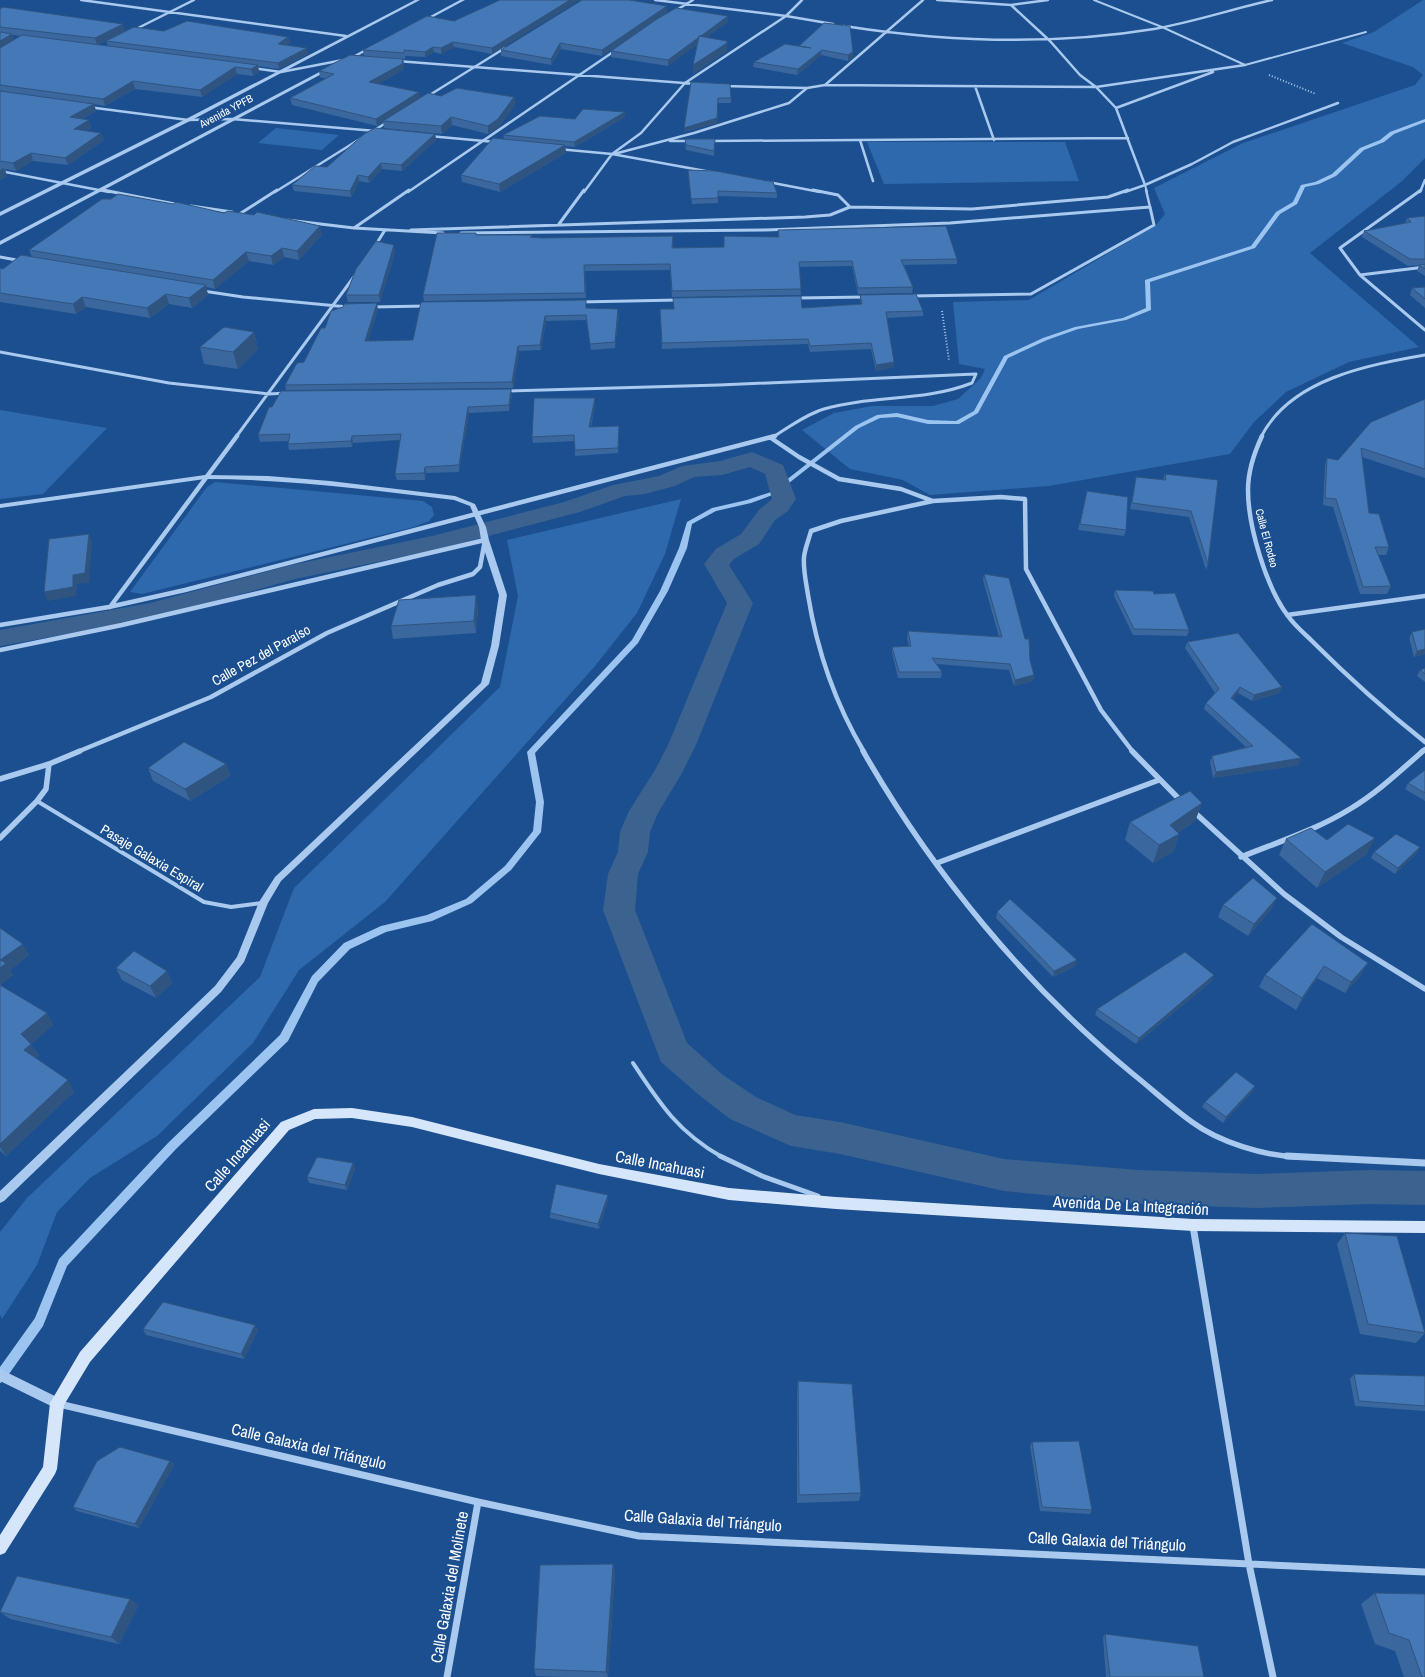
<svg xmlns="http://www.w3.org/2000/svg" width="1425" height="1677" viewBox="0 0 1425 1677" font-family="'Archivo Narrow',sans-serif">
<rect width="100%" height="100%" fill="#1b4f8f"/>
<path fill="#2e69ad" d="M1423,0H1425V158L1401,182L1310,253L1419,347L1349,362L1286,392L1254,422L1230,454L1049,486L930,495L903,480L850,469L802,430L834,413L872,406H933L958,399L981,378L985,369L959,364L953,302L1029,300L1156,225L1165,214L1154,188L1243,143L1415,85L1423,75L1413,67L1342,43L1374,32Z
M276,128L339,135L322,150L258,143Z
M867,142H1065L1079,181L884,184Z
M0,410L107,428L43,494L0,499Z
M215,482L423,501L432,507L434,515L429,521L414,527L142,594L130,592L207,487Z
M681,499L665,554L637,613L595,666L385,902L299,970L253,1043L157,1136L90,1178L57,1212L37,1265L2,1319L0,1315V1232L27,1198L260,977L294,888L500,687L518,596L507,540Z"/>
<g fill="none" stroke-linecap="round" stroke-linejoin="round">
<path fill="#9cc4f0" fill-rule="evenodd" d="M1425,119V122L1394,134L1384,142L1364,150L1336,176L1319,184L1305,187L1297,204L1280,214L1255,248L1150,282L1151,310L1126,320L1078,329L1047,340L1008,358L978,413L959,424H928L897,417L880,418L859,428L775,494L751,503L716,511L692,524L687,548L668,591L638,643L535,753L544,802L541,832L511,870L472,903L432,921L386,932L350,949L318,982L288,1041L176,1149L67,1266L43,1326L4,1381L0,1383V1367L35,1318L59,1259L168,1143L280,1035L312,976L344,943L381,926L427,915L466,899L505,866L533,831L536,802L527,752L632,640L660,591L679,548L687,522L712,508L747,500L771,492L855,426L877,415L897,413L928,420L956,421L974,411L1004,356L1043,338L1075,327L1123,318L1146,308L1145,280L1251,246L1276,212L1293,202L1301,185L1315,182L1332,174L1360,148L1380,140L1390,132Z"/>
<path fill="#3c6290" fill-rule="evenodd" d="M752,452L783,465L796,499L788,511L775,520L759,544L734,559L729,565L753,603L696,745L682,773L658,813L650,832L648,852L638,874L635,910L687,1043L723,1075L756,1097L795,1115L840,1122L1004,1159L1139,1170L1257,1174L1369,1170L1425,1171V1205L1369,1204L1257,1208L1139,1204L1004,1191L840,1154L791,1146L730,1119L699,1095L661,1062L603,910L608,874L618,852L620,832L629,811L655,770L668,745L727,603L704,564L716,549L741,534L759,510L772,499L765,474L750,467L722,475L694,477L675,486L645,494L625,496L580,512L435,550L295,579L152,619L0,646V630L150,603L291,565L432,536L564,502L613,485L659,476L682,466L720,461Z"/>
<path stroke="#a9c9ee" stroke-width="2" stroke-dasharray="1 2" stroke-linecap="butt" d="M1269,75L1316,94
M942,311L949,360"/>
<path stroke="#a9c9ee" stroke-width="2" d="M1094,0L1162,27L1245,65L1366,32
M1145,185L1147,192"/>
<path stroke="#a9c9ee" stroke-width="2.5" d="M1146,190L1150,207"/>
<path stroke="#a9c9ee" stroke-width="4" d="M37,801L204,902L231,907L262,903
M633,1063C660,1104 678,1132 722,1157"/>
<path stroke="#a9c9ee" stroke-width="5" d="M720,1156L762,1176L818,1196"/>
<path stroke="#a9c9ee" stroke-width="2.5" d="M81,0L346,36
M655,0L786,16L833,24
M937,0L1011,5L1048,0
M1011,5L1050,41L1080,75L1096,87L1116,108L1145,185
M675,11L693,0
M844,26C947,42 1050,46 1154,29C1194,22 1232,9 1272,0
M134,30L194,0
M397,61L697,84
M253,68L281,72L343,60
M825,85L923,0
M975,86L994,140
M807,88L825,85L1096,87L1245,65
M428,96L505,48
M88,107L188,120L232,119L376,131
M1116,108L1213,72
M373,131L389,121
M429,136L495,142
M860,140L873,181
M670,141H692
M710,141L1128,138
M558,149L612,154L711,172
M614,154L694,133L789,103L807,88L723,86
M0,171L109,192
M768,182L820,192
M275,192L363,137
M408,192L616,50
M584,192L612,154L641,133L685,83L786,16L802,0
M1125,192L1145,185L1192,164L1233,142L1338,103
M1420,192L1425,180"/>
<path stroke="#a9c9ee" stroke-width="3" d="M103,190L180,205
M1421,190L1340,248L1360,275L1425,330
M191,206L232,212
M850,207L972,209L1108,197L1128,190
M241,213L277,190
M287,220L354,228L443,233
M559,224L584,190
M354,228L409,190
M411,230L805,217L830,215L850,207L838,195L813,190
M461,233L765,230L950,223L1150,207L1154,225L1031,294L912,296
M375,246L385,230H388
M0,257L22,261
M1360,275L1425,267
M203,291L243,297L348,307
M797,298L866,297
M579,302L678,300
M372,307L426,306
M0,352L169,383L269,394L286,393
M507,391L719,385L976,374L972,383C923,402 873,395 824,409C805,415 789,427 773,437
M236,437L356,274
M1261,437C1290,379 1368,365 1425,355"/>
<path stroke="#a9c9ee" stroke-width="4.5" d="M1262,436C1254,453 1248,471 1248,490C1248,526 1266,587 1288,616C1295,626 1305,634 1314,643C1349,678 1386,711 1425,742
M771,438L799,457L839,479L901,489L933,501L1001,497L1025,499L1026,569L1101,710L1133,752
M110,607L237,436
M1287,615L1425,596
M0,625L109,607L185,590L775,436
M0,650L122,625L485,540L480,567L473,574L438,585L327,633L211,697L77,752
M864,752C835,703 817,651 808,595C806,582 803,569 804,557C805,548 809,539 811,531L841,521L933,501
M1421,752L1425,749"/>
<path stroke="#a9c9ee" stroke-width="5.5" d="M863,751C932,872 1026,986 1133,1074C1153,1090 1171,1107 1192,1122C1219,1142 1264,1156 1298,1157
M1132,751L1181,801
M0,779L49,764L80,751
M1193,811L1284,894L1341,937L1425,989
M0,838L37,801L46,789L49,764
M1241,857C1278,842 1316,830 1350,809C1377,793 1400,771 1423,751
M937,863L1159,780"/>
<path stroke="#a9c9ee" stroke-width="7" d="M1287,1156L1425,1163
M1193,1226L1249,1564L1273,1677
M59,1404L478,1502L639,1536L1425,1572
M447,1677L478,1502"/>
<path fill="#a9c9ee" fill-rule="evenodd" d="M415,0H420L190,121L0,216V212L186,119Z
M460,0H465L422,23L419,22Z
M373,45L376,46L348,61L345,60Z
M327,68L331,69L0,245V241Z
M205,475L268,476L330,481L455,496L475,504L486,527L489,540L507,595L499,646L489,684L281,881L268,903L244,962L221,992L4,1201L0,1203V1191L215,986L237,957L259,902L275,877L481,683L491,646L499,595L481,540L479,527L470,506L454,500C371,490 289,479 205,479L0,508V504Z
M0,1369L61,1399L63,1403L61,1407L57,1409L53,1407L0,1381Z"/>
<path fill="#d6e6fa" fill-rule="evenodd" d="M352,1108L412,1117L599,1164L729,1188L836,1197L1193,1219L1425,1221V1233L1193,1231L836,1209L729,1200L599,1174L412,1127L352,1118L315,1119L289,1130L90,1362L64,1405L57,1469L55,1474L5,1553L0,1555V1535L43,1467L50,1403L80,1352L281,1122L314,1109Z"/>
</g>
<path fill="#3a679d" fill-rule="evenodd" d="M500,0H579L492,54L454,47L441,54L434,52L425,57L405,56V59H403L404,65L403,70L378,84L420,98L441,96L514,97L515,105L499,127L488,134L452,125L442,134L384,128L383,122L377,126L292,105L290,98L326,79L320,77L319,71L364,56L363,50L454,21Z
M582,0H635V1L667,12L602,56L561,49L551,65L501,56V50Z
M0,9L125,31L97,45L108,46L106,41L164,31L288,37L290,43L287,45L308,54L279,69L258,66L259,72L253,76L237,74L202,97L135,89L105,106L94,104L96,111L82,119L89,120L91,128L86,131L104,140L68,165L33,161L16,171L5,169L7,176L0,180ZM12,35H14L21,36L14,40Z
M728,16V22L707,37L727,51L693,74V65L697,44L668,66L611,57V51Z
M799,46L853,52V57L848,61L821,55L797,75L753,67L754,62Z
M691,82L731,98V103H718L717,123L684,132Z
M625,117L575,147L565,146L566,153L500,192L462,182L461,175L504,139L503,135L575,119Z
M435,134L436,140L402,171L382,169L369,183L359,181L351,197L294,191L292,185L327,167Z
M685,139L715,144L714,156L686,150Z
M688,170L777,193V198L718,196V203L692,204Z
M1425,216V276L1417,271L1419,265H1421L1408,266L1362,237L1364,231L1405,223L1407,218Z
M778,230L957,259V264L904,265L913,287L912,293L858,294L852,266L799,267L801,295L672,297L670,270L585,271L586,298L424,301L423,295L477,235L541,238L673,236V248L724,247L778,237Z
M322,235L299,260L284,257L273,265L249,261L215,289L206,287L208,295L192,308L169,304L150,318L86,307L76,314L0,302V268L3,269L32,257L29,250Z
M395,252L380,302H348L346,295Z
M1425,287V308L1410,295L1412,288Z
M860,295L923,311V316L887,318L894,367L876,371L871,349L810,352L808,344L662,349L660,309L802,308L861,304L860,300Z
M586,308L619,314L615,348L591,350L586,320L546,321L541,350L519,351L513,388L286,390L285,385L304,362L325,328L378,309L368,341L413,340Z
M254,332L258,349L238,369L204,364L200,347Z
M512,395L509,411L469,413L459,472L426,473L425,480H397L395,474L400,440L353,443L352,447L289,450L288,444V441L260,442L258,435Z
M595,398V404L591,427L619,426L618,453L575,456V441L533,443L532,437Z
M1425,399V478L1362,457L1369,513L1389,547L1386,555H1378L1391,586L1387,594H1360L1333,507L1323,505L1325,465L1327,458L1338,460Z
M1165,474L1218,480L1208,564L1206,570L1189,517L1130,509L1136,477L1163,480Z
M1087,491L1126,530L1124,536L1078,530Z
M984,574L1030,660L1034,675L1033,681L1014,686L1009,670L937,664L942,672L941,678H898L892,653V647L909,646L907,638L908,631L999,637L983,580Z
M1115,590L1154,594L1189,630L1187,636L1133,635L1114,596Z
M478,607L476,633L393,639L391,626Z
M1425,629V654L1414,657L1409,638L1412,632Z
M1187,642L1282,687L1279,693L1252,701L1238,693L1233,699L1299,765L1213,778L1210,762L1212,756L1246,747L1204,709L1206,703L1215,693L1185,648Z
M1425,668V682L1417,676L1420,670Z
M226,764L230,776L190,801L153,781L148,768Z
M1425,770V801L1405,789L1408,783Z
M1202,803L1195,821L1178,833L1179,834L1173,852L1153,863L1125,840L1130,822Z
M1286,839L1327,840L1367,854L1317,888L1279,855Z
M1420,847L1416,854L1395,874L1371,858L1374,852Z
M1223,905L1271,910L1248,936L1218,917Z
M997,912L1077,960L1075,966L1053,977L996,918Z
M1312,924L1361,975L1345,993L1317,978L1296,1010L1259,987L1265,975Z
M0,928L29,955L10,970L13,975L0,985L47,1013L53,1025L31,1044L39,1056L36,1058L74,1092L6,1156L0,1151Z
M116,968L167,971L172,983L156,998L122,980Z
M1212,981L1136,1044L1095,1015L1097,1009Z
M1255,1086L1252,1092L1223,1123L1202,1107L1205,1102Z
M353,1163L355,1169L347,1190L309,1183L307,1177Z
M608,1195V1200L599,1229L550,1218V1213Z
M1345,1233L1425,1333L1416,1343L1360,1334L1337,1244Z
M255,1325L258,1330L244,1359L146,1335L143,1329Z
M1354,1374L1425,1376V1411L1355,1406L1350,1379Z
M798,1381L861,1493L859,1501L797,1503V1390Z
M1032,1442L1092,1510L1090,1514L1040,1511L1030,1446Z
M170,1461L174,1465L139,1528L77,1511L73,1507Z
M613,1564L615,1572L608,1677H564L536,1676L534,1669Z
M1375,1593L1425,1594V1677H1404L1395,1651L1375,1644L1361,1604Z
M130,1599L138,1606L119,1644L10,1619L0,1612Z
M1105,1634L1204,1677H1106L1103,1637Z"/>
<path fill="#305480" d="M570,0H579L492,54V48Z
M667,6V12L602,56V50Z
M728,16V22L668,66V60Z
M123,24L125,31L97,45L95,38Z
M12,34L14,41L0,50V41Z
M288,37L290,43L280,50L278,44Z
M453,42L454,47L441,54V48Z
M560,43L561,49L551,65V59Z
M727,43V51L693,74V65Z
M433,47L434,52L425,57V52Z
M307,48L308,54L279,69L278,63Z
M822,50L821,55L797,75L798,69Z
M853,52V57L848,61V55Z
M403,59L404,65L403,70L370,89L369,82Z
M258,65L259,72L253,76L251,69Z
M235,67L237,74L202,97L200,90Z
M133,81L135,89L105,106L103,99Z
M419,92L420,99L383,121V122L377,126L376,119Z
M514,97L515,105L499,127L488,134V126Z
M718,103L717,123L684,132V128Z
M94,104L96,111L73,124L70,117Z
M625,112V117L575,147L574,142Z
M451,117L452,125L442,134L441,126Z
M89,120L91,128L77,136L74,129Z
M101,133L104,140L68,165L65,158Z
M435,134L436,140L402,171L401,165Z
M565,145L566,153L500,192L499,184Z
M31,153L33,161L16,171L13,163Z
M381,163L382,169L369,183L368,177Z
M4,168L7,176L0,180V170Z
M358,175L359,181L351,197L350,191Z
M320,226L322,235L299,260L297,251Z
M394,245L395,252L380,302L379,295Z
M282,248L284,257L273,265L271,256Z
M246,252L249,261L215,289L213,280Z
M206,285L208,295L192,308L189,298Z
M166,294L169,304L150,318L147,308Z
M82,297L86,307L76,314L73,304Z
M377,303L378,309L366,347L365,341Z
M618,309L619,314L615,348V342Z
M545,316L546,321L541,350L540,345Z
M254,332L258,349L238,369L233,352Z
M518,346L519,351L513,388L512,382Z
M894,362V367L876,371V365Z
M511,389L512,395L509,411V405Z
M595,398V404L589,432V427Z
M468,407L469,413L459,472V465Z
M352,436L353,443L352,447L351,441Z
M425,467L426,473L425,480L424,473Z
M89,534L92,543L89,583L77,584L76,596L48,601L44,592Z
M476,595L478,607L476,633L474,621Z
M1425,649V654L1414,657L1417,651Z
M1034,675L1033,681L1014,686L1015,680Z
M1240,687L1238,693L1229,704L1231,698Z
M1282,687L1279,693L1252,701L1254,695Z
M1301,758L1299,765L1213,778L1216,772Z
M226,764L230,776L190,801L185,789Z
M1202,803L1195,821L1165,842L1179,834L1173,852L1153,863L1159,845L1170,825Z
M1375,838L1367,854L1317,888L1325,872Z
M1420,847L1416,854L1395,874L1398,868Z
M1277,898L1271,910L1248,936L1254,924Z
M23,944L29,955L10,970L13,975L0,985V960Z
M1077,960L1075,966L1053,977L1054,971Z
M1368,963L1361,975L1345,993L1351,982Z
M1324,966L1317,978L1296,1010L1302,998Z
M167,971L172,983L156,998L150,986Z
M1214,975L1212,981L1136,1044L1139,1038Z
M47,1013L53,1025L29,1046L21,1034Z
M31,1044L39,1056L31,1062L24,1050Z
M68,1080L74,1092L6,1156L0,1147V1144Z
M1255,1086L1252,1092L1223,1123L1226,1117Z
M353,1163L355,1169L347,1190L345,1185Z
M608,1195V1200L599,1229L598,1224Z
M255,1325L258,1330L244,1359L241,1354Z
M170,1461L174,1465L139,1528L135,1524Z
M613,1564L615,1572L608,1677L606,1672Z
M130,1599L138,1606L119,1644L111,1637Z"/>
<path fill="#4478b7" stroke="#305480" d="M500,0H570L492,48L453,42L441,48L433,47L425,52L404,50V53L363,50L427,16L454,21Z
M582,0H629L667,6L602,50L560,43L551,59L501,50Z
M3,7L123,24L95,38L0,27V9Z
M676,8L728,16L701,36H699L698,38L668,60L611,51L657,19Z
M187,21L288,37L278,44L307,48L278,63L106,41L134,27L164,31Z
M824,23L850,26L853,52L848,55L822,50L798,69L754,62L785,44L811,48L799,46Z
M0,32L12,34L0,41Z
M22,35L258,65L251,69L235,67L200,90L133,81L103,99L0,85V48Z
M699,36L727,41V43L693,65Z
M350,55L403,59L402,64L369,82L419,92L376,119L290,98L334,74L319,71Z
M691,82L730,84L731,98H718L717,118L684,128Z
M457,88L514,97L498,119L488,126L451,117L441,126L383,121L428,93L441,96Z
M0,91L94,104L70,117L89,120L74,129L101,133L65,158L31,153L13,163L0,161Z
M583,109L625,112L574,142L503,135L540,116L575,119Z
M375,128L435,134L401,165L381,163L368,177L358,175L350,191L292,185L315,166L327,167L364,134Z
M493,138L565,145L499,184L461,175Z
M685,139H715L714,151L686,145Z
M688,170L716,171L773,182L777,193L718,191V198L691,199Z
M118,194L173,204L176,202L224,213L228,211L254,215L257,212L320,226L297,251L282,248L271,256L246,252L213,280L29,250L102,199H111Z
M1425,216V259H1410L1364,231L1411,222L1407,218Z
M946,226L957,259L901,260L913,287L858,288L852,261L799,262L801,289L672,291L670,264L584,265L585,293L423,295L437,233H476V235H533L530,237L541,238L673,236L672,248L724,247V236L779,237L778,230Z
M376,241L394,245L379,295H346L356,269Z
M21,255L206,285L189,298L166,294L147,308L82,297L73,304L0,293V268L3,269Z
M1425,264V269L1419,265Z
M1425,287V299L1412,288Z
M916,294L923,311L886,312L894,362L876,365L871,343L810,346L808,339L662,343L660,309H674L673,298L801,296L802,308L862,304L860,295Z
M586,300V308L618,309L615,342L590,344L586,315L545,316L540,345L518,346L512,382L285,385L297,363L304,362L321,328H325L331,311L343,307L344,304L377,303L365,341L413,340L421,302Z
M224,327L254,332L233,352L200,347Z
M511,389L509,405L468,407L459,465L425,467L424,473L395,474L401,434L352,436L351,441L288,444L290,434L258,435L269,407H272L281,391Z
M534,398H595L589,427L619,426L618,448L575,450L574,435L532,437Z
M1425,399V469L1361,448L1369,513L1379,514L1389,547H1375L1391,586L1363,587L1336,499L1325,498L1327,458L1338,460L1371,422Z
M1165,474L1218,480L1208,564L1191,511L1132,503L1136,477L1166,480Z
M1087,491L1128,497L1126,530L1080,524Z
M89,534L85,573L73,575V587L44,592L49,539Z
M984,574L1009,578L1025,639H1029L1030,660L1034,675L1015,680L1010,664L932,658L942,672H899L892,647L911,646L908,631L1002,637Z
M1115,590L1153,591L1154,594L1175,593L1189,630L1134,629Z
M476,595L474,621L391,626L399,600Z
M1425,629V649L1417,651L1412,632Z
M1238,633L1282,687L1254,695L1240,687L1231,698L1301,758L1216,772L1212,756L1253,746L1206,703L1219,689L1187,642Z
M1425,668V674L1420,670Z
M184,742L226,764L185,789L148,768Z
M1425,770V793L1408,783Z
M1190,791L1202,803L1170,825L1179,834L1159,845L1130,822Z
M1348,824L1375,838L1325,872L1286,839L1311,828L1327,840Z
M1396,834L1420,847L1398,868L1374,852Z
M1253,878L1277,898L1254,924L1223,905Z
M1010,899L1077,960L1054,971L997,912Z
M1312,924L1368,963L1351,982L1324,966L1302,998L1265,975Z
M0,928L23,944L0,960L6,963L0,968Z
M134,951L167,971L150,986L116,968Z
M1185,952L1214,975L1139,1038L1097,1009Z
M0,985L47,1013L21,1034L31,1044L24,1050L68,1080L0,1144Z
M1236,1072L1255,1086L1226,1117L1205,1102Z
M317,1157L353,1163L345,1185L307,1177Z
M556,1184L608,1195L598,1224L550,1213Z
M1345,1233L1397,1236L1425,1333L1368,1324Z
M163,1302L255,1325L241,1354L143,1329Z
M1354,1374L1425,1376V1406L1359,1401Z
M798,1381L852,1384L861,1493L799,1495Z
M1079,1441L1092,1510L1042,1507L1032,1442Z
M120,1447L170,1461L135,1524L73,1507L97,1461Z
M613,1564L606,1672L534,1669L540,1565Z
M17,1576L130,1599L111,1637L0,1612Z
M1375,1593L1425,1594V1677H1422L1409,1640L1389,1633Z
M1105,1634L1198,1646L1204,1677H1110Z"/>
<g text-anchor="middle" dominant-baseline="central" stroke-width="4" stroke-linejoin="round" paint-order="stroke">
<g font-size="11" fill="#fff" stroke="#1b4f8f">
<text transform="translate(226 111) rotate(-28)">Avenida YPFB</text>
<text transform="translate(1267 538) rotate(75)">Calle El Rodeo</text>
</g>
<g font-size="14" fill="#fff" stroke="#1b4f8f">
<text transform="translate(261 655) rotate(-29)">Calle Pez del Paraíso</text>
<text transform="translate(152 858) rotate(31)">Pasaje Galaxia Espiral</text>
</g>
<g font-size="16" fill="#fff" stroke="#1b4f8f">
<text transform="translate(237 1155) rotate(-49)">Calle Incahuasi</text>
<text transform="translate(660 1164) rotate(11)">Calle Incahuasi</text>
<text transform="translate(1131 1205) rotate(3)">Avenida De La Integración</text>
<text transform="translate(309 1446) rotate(13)">Calle Galaxia del Triángulo</text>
<text transform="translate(703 1520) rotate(4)">Calle Galaxia del Triángulo</text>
<text transform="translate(1107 1541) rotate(3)">Calle Galaxia del Triángulo</text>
<text transform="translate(449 1587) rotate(-80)">Calle Galaxia del Molinete</text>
</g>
</g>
</svg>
